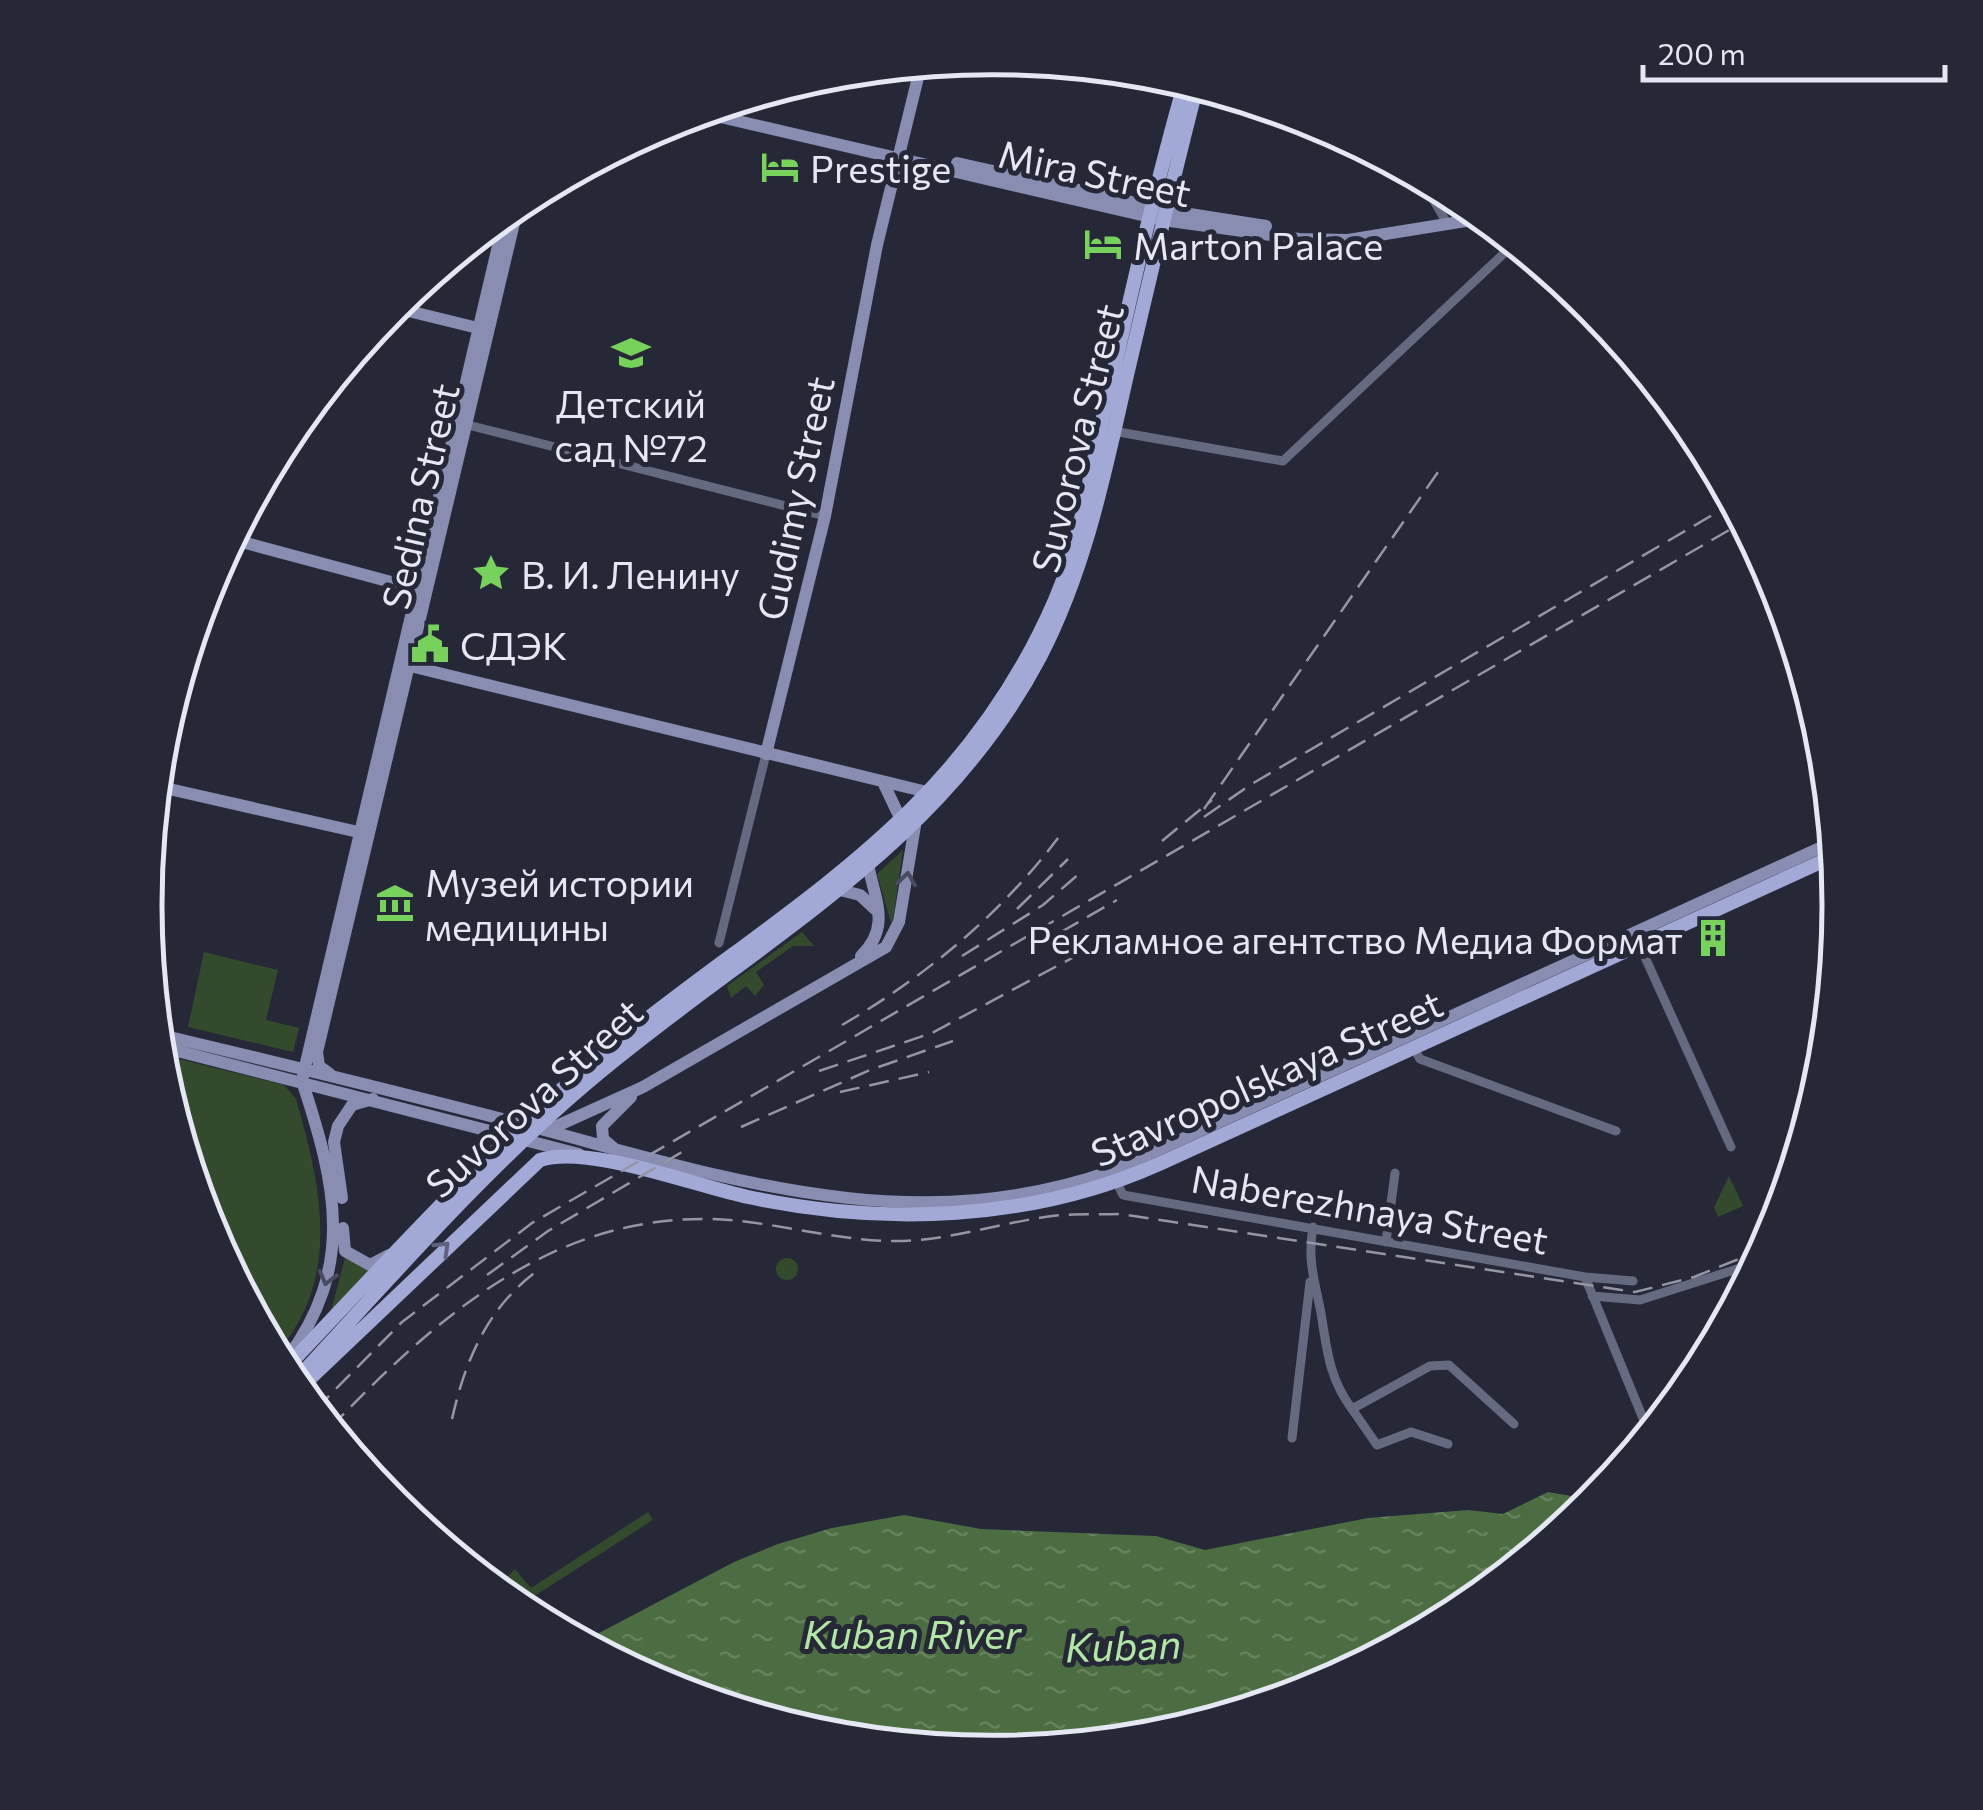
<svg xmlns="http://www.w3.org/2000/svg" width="1983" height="1810" viewBox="0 0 1983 1810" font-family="Commissioner,sans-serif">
<defs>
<pattern id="water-ripples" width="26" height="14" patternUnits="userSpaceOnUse" patternTransform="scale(2.5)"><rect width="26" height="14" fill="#4b6d41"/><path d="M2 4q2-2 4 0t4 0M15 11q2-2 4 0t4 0" fill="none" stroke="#65825d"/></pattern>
</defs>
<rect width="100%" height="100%" fill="#262838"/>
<path fill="#334a2c" d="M903,850L892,926L877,874Z
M802,932L814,946H793L756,972L764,985L755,996L746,986L731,998L727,986Z
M204,952L278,970L266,1020L299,1028L293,1052L188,1027Z
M159,1054L284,1085L296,1099C321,1186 343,1279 275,1355L208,1229Z
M1729,1176L1743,1206L1718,1217L1714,1207Z
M776 1269a11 11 0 1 1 22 0a11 11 0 1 1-22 0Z
M345,1258L372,1269L331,1311Z
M648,1512L653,1520L536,1595L505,1597L495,1589L515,1569L531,1588Z"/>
<path fill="url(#water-ripples)" d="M1548,1492L1594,1500L1462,1610L1315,1688L1156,1736L979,1751L826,1736L667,1688L582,1642L734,1562L778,1544L832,1528L904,1515L981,1529L1156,1536L1205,1550L1368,1518L1468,1510L1503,1514Z"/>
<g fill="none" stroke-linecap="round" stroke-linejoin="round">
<path stroke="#666a80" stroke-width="9" d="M1421,178L1448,225
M464,424L825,516
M1113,431L1283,461L1515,243
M719,943L766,754
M1639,944L1731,1147
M1413,1047L1420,1059L1616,1131
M1115,1179L1123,1195L1585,1277L1633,1281
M1313,1227C1307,1260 1315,1282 1321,1313C1327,1350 1329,1378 1352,1409L1430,1366L1449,1365L1514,1424
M1386,1242L1395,1173
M1585,1277L1649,1433
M1592,1296L1640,1300L1756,1263
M1352,1409L1377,1445L1411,1432L1448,1444
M1292,1438L1310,1282"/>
<path stroke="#888db1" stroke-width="12" d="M699,112L1163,220L1299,239L1348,240L1484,218
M957,163L1177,212L1266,226
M392,307L486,330
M231,539L421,590
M406,665L931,793
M766,754L825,516L877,245L921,65
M883,782L902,822
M156,786L367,834
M840,890L860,895L876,910
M861,956C893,925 873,897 867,859
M157,1034C275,1062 393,1091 510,1121C712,1173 903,1244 1112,1171L1833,842
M158,1046L579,1154
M330,1074L319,1066L317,1052L519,202
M548,1130L643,1087L886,947L899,922L915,826
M615,1149L603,1139L602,1126L631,1097
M342,1198L334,1142L338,1126L352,1105L373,1099
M343,1228L345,1251L370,1265L389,1255
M286,1360C356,1267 336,1184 302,1081L304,1071L506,212"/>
<path stroke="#a2a9d7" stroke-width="14" d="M284,1370C383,1266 481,1156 592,1063C772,912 956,830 1055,600C1081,540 1090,472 1105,409C1130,299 1154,190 1185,82
M293,1383C388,1281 481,1173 587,1083C749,945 937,853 1040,657C1086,568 1105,472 1127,375C1150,278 1172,182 1197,86
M298,1390L540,1160C588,1144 695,1186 748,1197C884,1226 1031,1221 1159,1164L1834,856"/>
<path stroke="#9496a3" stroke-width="2.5" stroke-dasharray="20 10" stroke-linecap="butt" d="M1204,809L1438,472
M1204,817L1250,785L1733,503
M1162,841L1212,800
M1017,909L1068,859
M1061,932L1117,900
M962,956L1043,905L1080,873
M842,1025C926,976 1000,915 1058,838
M819,1071L932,1033L1113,936
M840,1092L929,1072
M741,1127L870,1070L953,1041
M487,1275L548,1231L682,1152
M315,1410L402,1322L532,1223L1743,522
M452,1419C465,1361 487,1308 537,1271
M330,1428C434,1320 548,1217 708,1219C774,1220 838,1243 904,1241C952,1239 998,1224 1045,1217C1070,1213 1096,1215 1121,1214L1635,1292L1694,1277L1764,1249"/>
</g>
<defs><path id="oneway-chevron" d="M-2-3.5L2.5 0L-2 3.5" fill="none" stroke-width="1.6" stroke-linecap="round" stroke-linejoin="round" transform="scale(2.5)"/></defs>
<g stroke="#484b62">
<use href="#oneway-chevron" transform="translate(907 879) rotate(-82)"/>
<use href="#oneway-chevron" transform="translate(327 1278) rotate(105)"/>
</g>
<use stroke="#5e6280" href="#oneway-chevron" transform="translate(443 1248) rotate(-44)"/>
<defs>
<g id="hotel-bare" transform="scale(3)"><path d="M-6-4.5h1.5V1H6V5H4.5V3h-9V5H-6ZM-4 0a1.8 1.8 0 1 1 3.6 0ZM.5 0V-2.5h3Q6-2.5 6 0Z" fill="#76d25a" stroke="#262838" stroke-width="2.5" paint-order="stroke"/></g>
<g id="school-bare" transform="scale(3)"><path d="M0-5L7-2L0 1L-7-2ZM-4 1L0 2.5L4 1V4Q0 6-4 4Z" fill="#76d25a" stroke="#262838" stroke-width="2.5" paint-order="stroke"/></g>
<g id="sight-bare" transform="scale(3)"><path d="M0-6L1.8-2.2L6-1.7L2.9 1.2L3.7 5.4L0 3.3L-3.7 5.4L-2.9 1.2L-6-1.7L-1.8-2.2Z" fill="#76d25a" stroke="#262838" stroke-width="2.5" paint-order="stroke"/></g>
<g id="civic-bare" transform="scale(3)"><path d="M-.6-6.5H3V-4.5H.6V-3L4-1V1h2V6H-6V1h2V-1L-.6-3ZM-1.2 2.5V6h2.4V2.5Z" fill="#76d25a" stroke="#262838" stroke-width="2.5" paint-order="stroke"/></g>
<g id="museum-bare" transform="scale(3)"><path d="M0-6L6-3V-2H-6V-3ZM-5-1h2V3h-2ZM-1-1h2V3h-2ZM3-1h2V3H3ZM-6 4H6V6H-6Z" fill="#76d25a" stroke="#262838" stroke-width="2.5" paint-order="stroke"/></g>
<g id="building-bare" transform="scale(3)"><path d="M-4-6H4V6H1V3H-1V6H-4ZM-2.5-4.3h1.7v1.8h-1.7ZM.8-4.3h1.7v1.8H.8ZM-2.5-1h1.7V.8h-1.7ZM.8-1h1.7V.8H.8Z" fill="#76d25a" stroke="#262838" stroke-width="2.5" paint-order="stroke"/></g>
</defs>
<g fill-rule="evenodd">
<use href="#hotel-bare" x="780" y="167"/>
<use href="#hotel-bare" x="1103" y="244"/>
<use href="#school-bare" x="631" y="353"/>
<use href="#sight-bare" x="491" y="573"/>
<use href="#civic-bare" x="430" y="644"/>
<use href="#museum-bare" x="395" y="903"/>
<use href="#building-bare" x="1713" y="938"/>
</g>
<g text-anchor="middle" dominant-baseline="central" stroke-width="10" stroke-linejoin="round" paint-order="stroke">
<g font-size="38" fill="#e5e7f2" stroke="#262838" text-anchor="start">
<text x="810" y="167">Prestige</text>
<text x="1133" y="244">Marton Palace</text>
<text x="631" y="402" text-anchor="middle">Детский<tspan x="631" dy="44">сад №72</tspan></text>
<text x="521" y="573">В. И. Ленину</text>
<text x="460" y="644">СДЭК</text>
<text x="425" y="881">Музей истории<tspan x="425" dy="44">медицины</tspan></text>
<text x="1683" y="938" text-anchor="end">Рекламное агентство Медиа Формат</text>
</g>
<g font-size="38" fill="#e5e7f2" stroke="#262838">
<text transform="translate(1095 172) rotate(12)">Mira Street</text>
<text transform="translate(1076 438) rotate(-76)">Suvorova Street</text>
<text transform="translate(419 496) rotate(-77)">Sedina Street</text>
<text transform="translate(794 498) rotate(-78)">Gudimy Street</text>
<text transform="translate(1266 1077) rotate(-24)">Stavropolskaya Street</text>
<text transform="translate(533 1097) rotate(-42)">Suvorova Street</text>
<text transform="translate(1370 1208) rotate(10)">Naberezhnaya Street</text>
</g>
<g font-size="40" font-style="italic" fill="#b1e7a2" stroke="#262838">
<text x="912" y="1632">Kuban River</text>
<text transform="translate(1123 1644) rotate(-2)">Kuban</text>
</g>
</g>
<path d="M0 0H1983V1810H0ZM162 905a830 830 0 1 1 1660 0a830 830 0 1 1-1660 0Z" fill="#262838" fill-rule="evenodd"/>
<path fill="none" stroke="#e5e7f2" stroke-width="5" d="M162 905a830 830 0 1 1 1660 0a830 830 0 1 1-1660 0Z"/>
<path d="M1643 65v15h302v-15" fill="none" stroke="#e5e7f2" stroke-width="5"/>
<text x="1658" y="65" font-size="30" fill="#e5e7f2" stroke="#262838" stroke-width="8" paint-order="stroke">200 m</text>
</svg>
